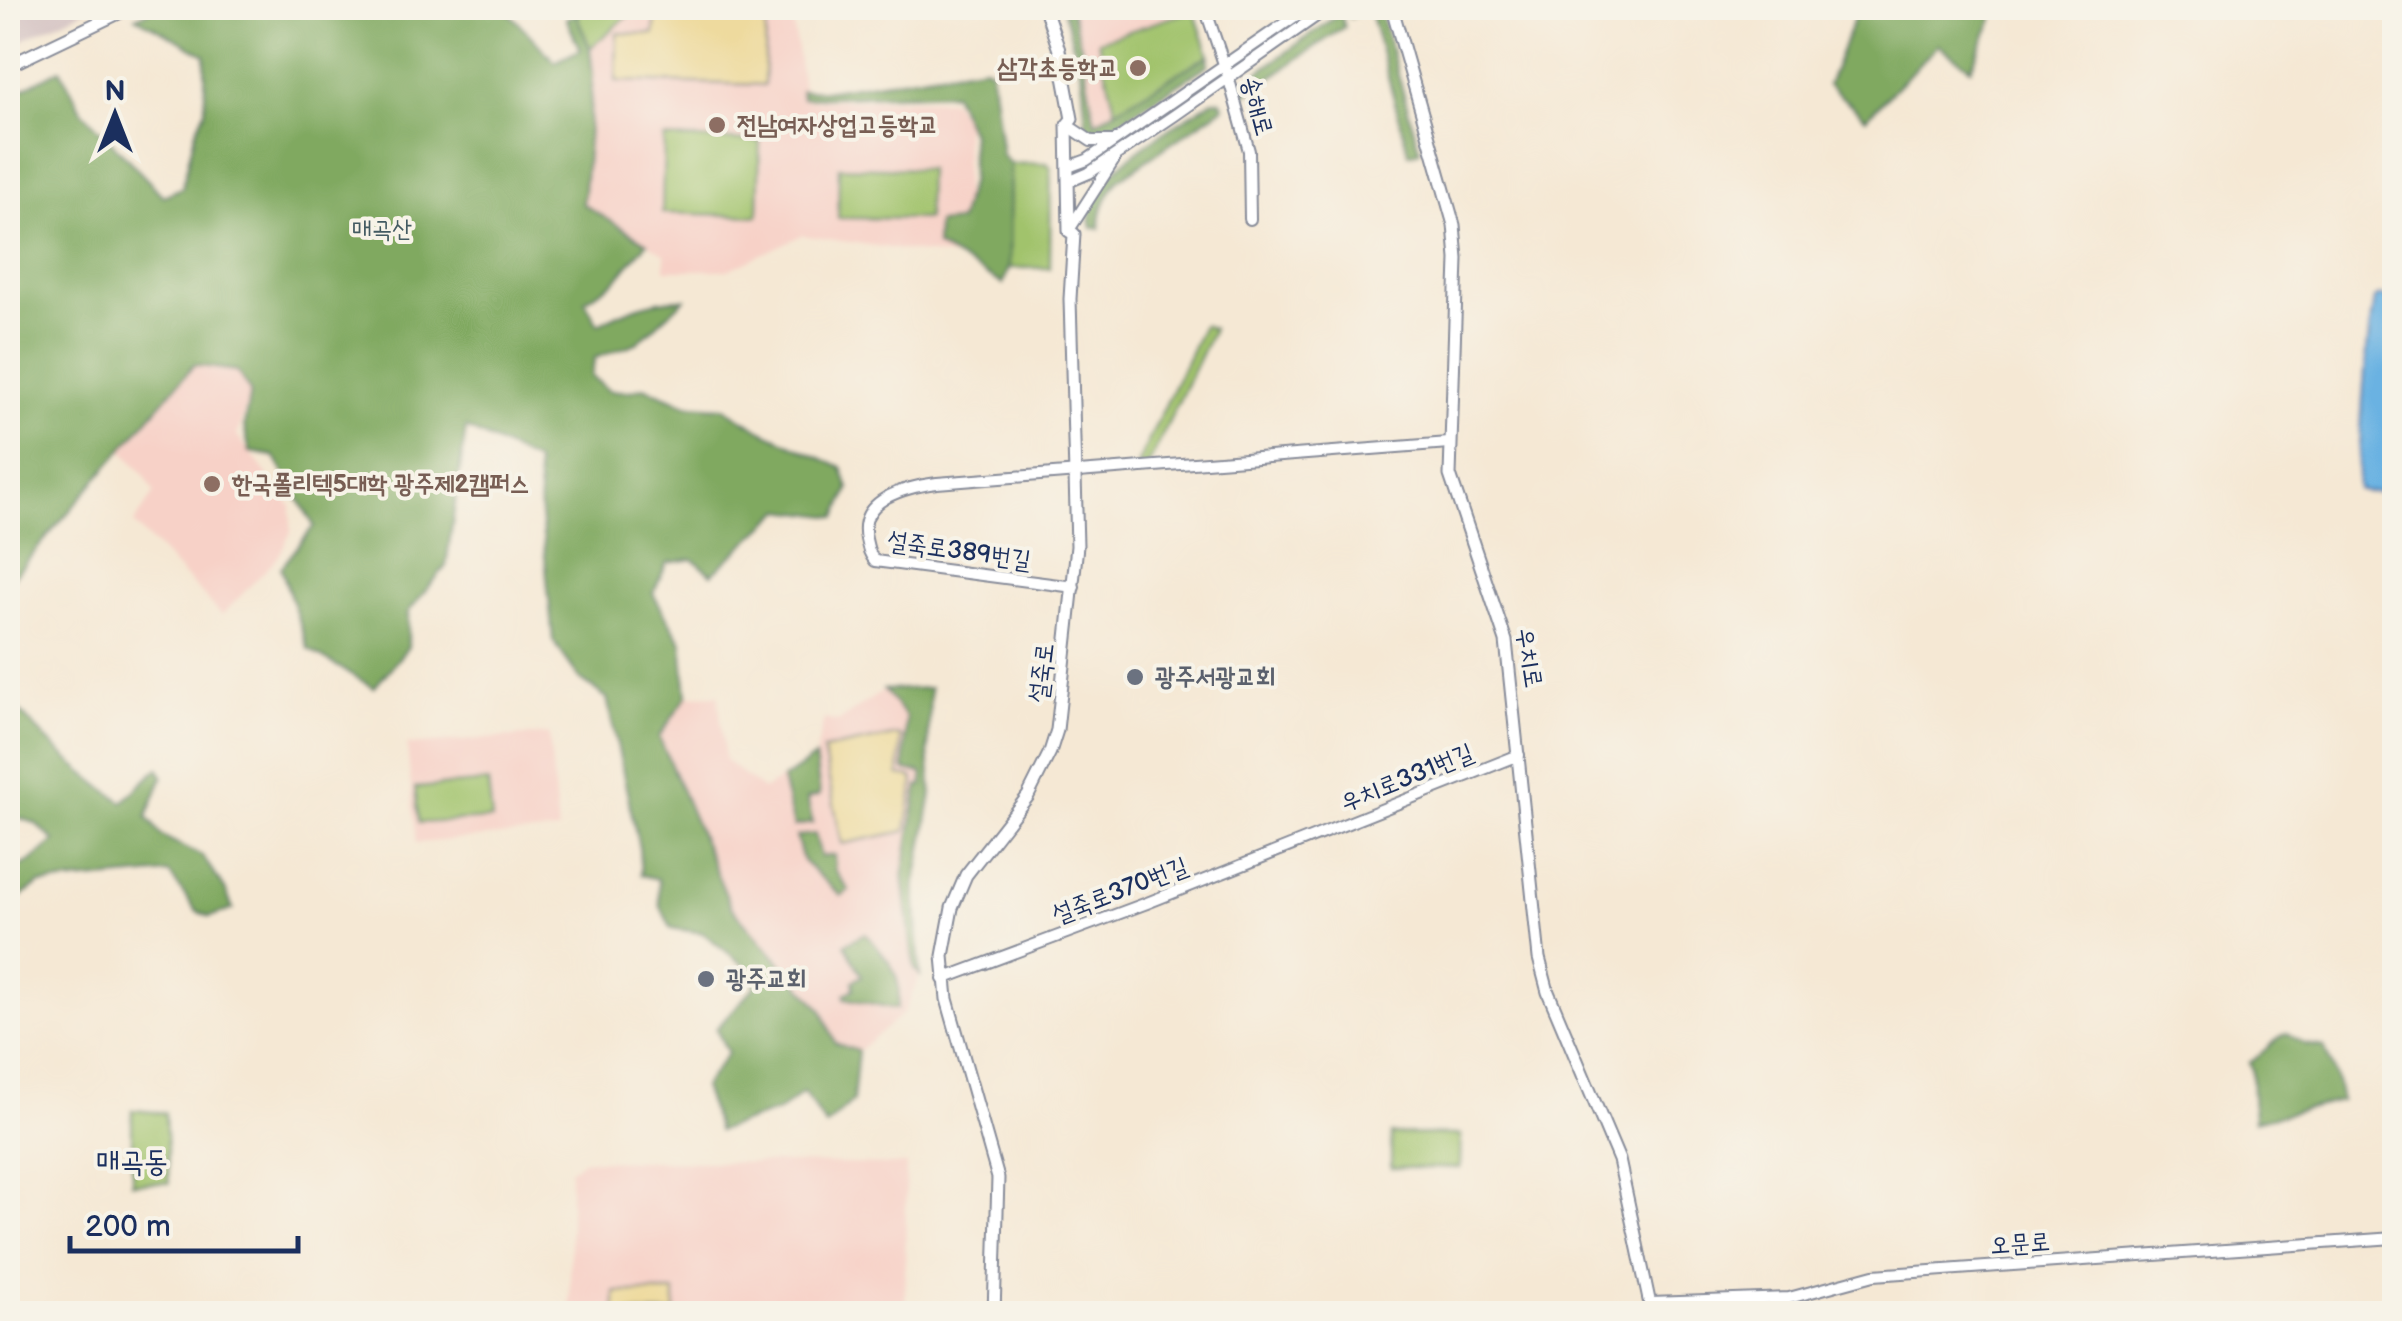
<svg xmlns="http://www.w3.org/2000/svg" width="2402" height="1321" viewBox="0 0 2402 1321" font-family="'Balsamiq Sans','Poor Story',sans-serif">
<rect width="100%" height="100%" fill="#f7f3e8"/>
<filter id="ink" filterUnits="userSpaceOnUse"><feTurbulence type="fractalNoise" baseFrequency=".01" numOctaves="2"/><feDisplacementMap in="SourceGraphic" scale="20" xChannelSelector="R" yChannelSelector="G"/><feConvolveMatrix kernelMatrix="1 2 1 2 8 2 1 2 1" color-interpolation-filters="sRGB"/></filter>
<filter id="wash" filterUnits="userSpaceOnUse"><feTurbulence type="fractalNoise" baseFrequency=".0048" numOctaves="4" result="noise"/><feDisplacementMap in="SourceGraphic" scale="40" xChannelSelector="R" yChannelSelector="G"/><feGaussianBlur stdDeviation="2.25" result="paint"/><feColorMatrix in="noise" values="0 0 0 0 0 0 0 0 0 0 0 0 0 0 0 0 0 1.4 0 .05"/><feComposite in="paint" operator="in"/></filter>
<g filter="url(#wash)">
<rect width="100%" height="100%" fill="#f5e8d4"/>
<path fill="#f7d1c7" d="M637,8H791L805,100H952L965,120L964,259L802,235L728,270H665V254L583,204L593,75L590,48Z
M1070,8H1193L1209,55L1095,123L1088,75Z
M194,364L238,371L250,392L237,435L291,506V532L278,557L222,615L134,524L154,492L145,476L121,449Z
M930,688L928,754L932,794L915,887L920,975L904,1013L858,1051L835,1043L822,1010L731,907L659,736L687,696L718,695L725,760L763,790L815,757L824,719L838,722L884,690Z
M549,734L558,831L416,843L407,745Z
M583,1160L906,1165L905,1313H570V1170Z"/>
<path fill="#d2bfc0" d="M8,8H90L8,47Z"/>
<path fill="#a1c36c" stroke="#5e7965" stroke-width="2.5" d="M591,8H637L590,48L576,14Z
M1194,10L1209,55L1116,112L1098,41Z
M664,138L760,141L758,216L662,213Z
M1047,163L1051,168L1050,268H1009L1010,164Z
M839,167L928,169L927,219L838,218Z
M1203,325L1213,329L1146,470L1137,465Z
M488,782L492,819L419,823L415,788Z
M132,1110L165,1113L169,1183H132Z
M1391,1134L1461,1135L1460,1168H1391Z"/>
<path fill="#80a960" stroke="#4e6c5f" stroke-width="2.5" d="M155,8H505L555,62L580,50L566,18L576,14L590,48L593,75L583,204L647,243L615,281L585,301L598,324C627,309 653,298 685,299L637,343L595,358L591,376L609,391H630L644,387L688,405L723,407L762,431L842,468L849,489L837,517L782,510L712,574L693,559L667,563L653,594L682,643L687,696L659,737L731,907L822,1010L835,1043L858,1051L853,1101L826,1126L804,1092L779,1111L718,1131L703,1087L728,1053L716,1029L756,985L749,969L703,933L671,928L660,905L658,879L641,875L639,848L607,698L581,680L553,641L536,462L466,428L446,566L408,612V647L374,688L308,649L281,568L314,526L274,456L250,452L244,426L250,392L237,371L194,365L8,583V97L60,69L83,112L163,196L182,188L195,133L205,111V55L136,17Z
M1063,8H1070L1081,46L1095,122L1209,55L1208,65L1096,137L1087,135L1082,77Z
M1346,8H1379L1420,151L1409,154L1369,8L1350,18Z
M1858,8H1994L1992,21L1971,68L1938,45L1866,118L1828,85Z
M1341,13L1344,27L1244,96L1242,84Z
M985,66L991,70L1002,155L1010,164L1009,268L1003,284L936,246L937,223L959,221L971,179V133L953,93L802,98L801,90L824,91Z
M1213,100H1220L1224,107L1118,180C1107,195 1099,209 1100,228H1092C1076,177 1178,125 1213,100Z
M930,688L928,754L932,794L915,887L920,975L915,969L912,953L903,876L918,786L923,785L922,773L904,770L906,717L884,690Z
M8,698C42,737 79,773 123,802L158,768L163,776L147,817L162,836L202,856L225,889L233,909L210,917L196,911L169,873L39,884L8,906V873L32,860L55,841L35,823L8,814Z
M815,757L820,795L807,799L813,823L794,826L782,780Z
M815,834L821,857L834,855L835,871L849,890L841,896L803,861L796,836Z
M865,933C887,958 905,974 897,1009L845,998V994L854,989L853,981L862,976L845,944Z
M2287,1033L2304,1044L2324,1047L2336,1077L2341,1101L2254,1121L2252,1068L2249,1062C2266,1052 2272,1040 2287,1033Z"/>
<path fill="#eeda9e" stroke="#84847e" stroke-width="2.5" d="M656,8H767L764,85L616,81L617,33L654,34Z
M898,735L901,737L899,775L912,777L914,781L906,831L842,844L823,750Z
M615,1292H675V1313H615Z"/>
<path fill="#6bb2e2" stroke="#4370a0" stroke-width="2.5" d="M2380,296L2394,299V492H2367L2357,489C2362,425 2363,362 2374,299Z"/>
</g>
<g filter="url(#ink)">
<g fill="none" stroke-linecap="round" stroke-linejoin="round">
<g stroke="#888c99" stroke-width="14">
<path id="tertiary" d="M1205,8L1228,76L1249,151L1250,219
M1067,125L1091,141H1112
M1068,167L1087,160L1307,8
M1068,182L1089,173L1175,115L1328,8
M1069,230L1114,160
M1074,587L875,561C869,554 868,548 866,539C857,499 906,487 937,483L1449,443
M943,979L1147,903L1519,755
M1651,1303L1789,1298L1874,1275L2394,1238"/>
</g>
<g stroke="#888c99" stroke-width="15">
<path id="secondary" d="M1392,8L1454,225L1457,259L1450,475L1506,641L1539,958L1548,992L1619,1160L1652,1314
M8,66L129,8
M994,1314L998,1178L947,999L943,956L952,908L966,875L1028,796L1050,752L1057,730L1077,546L1070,299L1074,234L1069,231L1067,125L1072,119L1059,50L1045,8"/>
</g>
<use href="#tertiary" stroke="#fff" stroke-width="10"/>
<use href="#secondary" stroke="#fff" stroke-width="11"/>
</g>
</g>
<g fill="#8d6e63" stroke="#f7f3e8" stroke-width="4">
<circle cx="1138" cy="68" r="10"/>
<circle cx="717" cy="125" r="10"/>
<circle cx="212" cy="484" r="10"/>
</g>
<g fill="#6b7280" stroke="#f7f3e8" stroke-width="4">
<circle cx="1135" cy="677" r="10"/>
<circle cx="706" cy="979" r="10"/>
</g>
<g text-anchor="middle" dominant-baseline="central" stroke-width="8" stroke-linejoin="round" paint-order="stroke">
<g font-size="25" font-weight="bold" fill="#785e54" stroke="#f7f3e8" text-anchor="start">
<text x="1118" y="68" text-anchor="end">삼각초등학교</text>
<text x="737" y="125">전남여자상업고등학교</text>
<text x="232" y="484">한국폴리텍5대학 광주제2캠퍼스</text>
</g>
<g font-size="25" fill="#1b2f5e" stroke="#f7f3e8">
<text transform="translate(1257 106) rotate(75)">송해로</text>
<text transform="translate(959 551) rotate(8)">설죽로389번길</text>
<text transform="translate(1529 658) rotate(81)">우치로</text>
<text transform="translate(1042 673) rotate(-83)">설죽로</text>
<text transform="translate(1407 778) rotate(-22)">우치로331번길</text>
<text transform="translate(1120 891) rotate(-21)">설죽로370번길</text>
<text transform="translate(2020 1244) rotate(-4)">오문로</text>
</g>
<g font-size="25" fill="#435b62" stroke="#f7f3e8">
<text x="382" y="229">매곡산</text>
</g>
<g font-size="25" font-weight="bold" fill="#5b616d" stroke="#f7f3e8" text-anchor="start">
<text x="1155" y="677">광주서광교회</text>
<text x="726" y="979">광주교회</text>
</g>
<g font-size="30" fill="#1b2f5e" stroke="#f7f3e8">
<text x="132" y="1162">매곡동</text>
</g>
</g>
<rect width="2402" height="1321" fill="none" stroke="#f7f3e8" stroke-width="40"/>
<g transform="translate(115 115)" stroke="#f7f3e8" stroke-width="8" paint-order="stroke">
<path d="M0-8L18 38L0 25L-18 38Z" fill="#1b2f5e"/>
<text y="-15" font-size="28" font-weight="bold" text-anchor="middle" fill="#1b2f5e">N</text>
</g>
<path d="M70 1236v15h228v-15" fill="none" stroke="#1b2f5e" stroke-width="5"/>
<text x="85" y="1236" font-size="30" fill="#1b2f5e" stroke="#f7f3e8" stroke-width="8" paint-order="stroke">200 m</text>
</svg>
